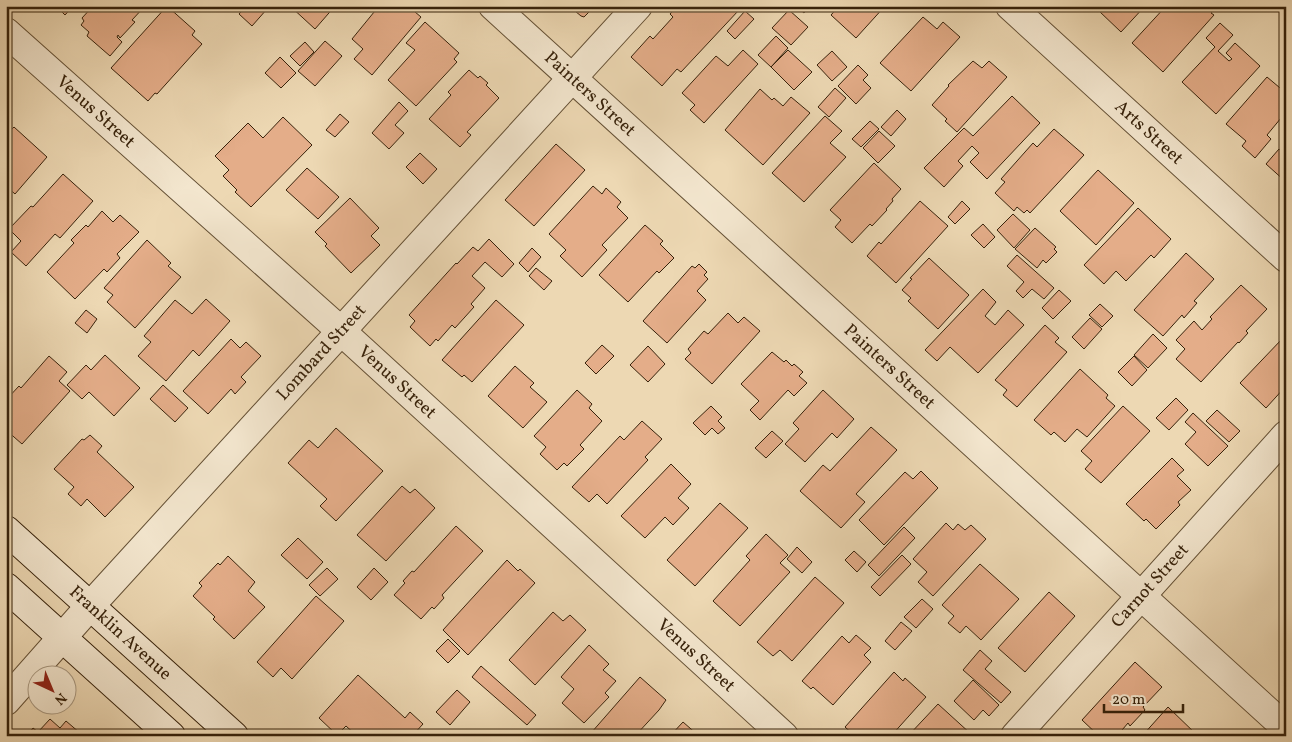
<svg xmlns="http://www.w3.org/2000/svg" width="1292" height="742" viewBox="0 0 1292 742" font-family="Vollkorn,serif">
<rect width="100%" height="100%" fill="#edd8b3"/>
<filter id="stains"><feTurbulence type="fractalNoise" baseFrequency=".004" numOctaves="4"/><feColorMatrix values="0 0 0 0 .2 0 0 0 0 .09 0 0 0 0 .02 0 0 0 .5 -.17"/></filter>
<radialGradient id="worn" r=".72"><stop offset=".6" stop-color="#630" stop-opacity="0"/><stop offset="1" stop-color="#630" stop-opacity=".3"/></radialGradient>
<path fill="#e4ad89" stroke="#37220b" d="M56,6H73L65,15Z
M93,6H145L132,20L135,22L120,38L118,35L117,37L122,42L110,56L87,36L89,32L81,25L84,21L82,18Z
M167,6L195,31L192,35L202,44L157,94L155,93L148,101L111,68Z
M246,6H264L267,9L252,26L239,14Z
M290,6H335L315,29Z
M379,6H393L396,8L397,6H408L421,17L372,75L354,59L363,49L352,39Z
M569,6H591L593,8L584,17L581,16Z
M677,6H734L739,10L681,72L677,69L662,86L631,57L650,36L653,39L673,17L670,14Z
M796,6H810L804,13Z
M839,6H885L856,38L831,15Z
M1098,6H1145L1121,32L1099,11L1101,9Z
M1166,6H1218L1211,13L1214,15L1163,72L1132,43Z
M789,10L808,27L791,45L772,28Z
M745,11L754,19L735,39L727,31Z
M923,17L937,29L943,22L960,37L911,91L880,63Z
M425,22L459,53L454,59L457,62L416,106L388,80L415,50L406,43Z
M1220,23L1233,35L1218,51L1229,61L1232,59L1226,53L1235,43L1260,66L1216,114L1182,82L1215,47L1206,38Z
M776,36L788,48L771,67L758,55Z
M325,41L342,56L315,86L298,71Z
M305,42L314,52L300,66L290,56Z
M743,50L758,64L704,123L690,110L695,105L682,93L716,56L728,66Z
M788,50L812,72L794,90L771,67Z
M832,51L847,67L832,81L817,65Z
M280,57L296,73L281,88L265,73Z
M973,61L982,68L989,61L1007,77L957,132L945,121L947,119L932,105L949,86L948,85Z
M858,65L868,75L863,80L871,88L856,104L838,86Z
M469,70L478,78L480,76L488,83L486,85L499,98L467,132L471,135L460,147L429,119L451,95L448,92Z
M1267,77L1286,93V112L1267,135L1271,139L1255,158L1242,146L1246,141L1226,124Z
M835,88L846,98L829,117L818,107Z
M760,89L772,100L774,98L783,106L791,97L810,113L763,165L725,130Z
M1012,96L1040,123L987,179L970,162L979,153L972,146L958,161L963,166L944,187L924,168L964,128L973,136Z
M399,102L408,111L395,125L404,133L389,149L372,133Z
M897,110L906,119L891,136L881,127Z
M340,114L349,122L335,137L326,130Z
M825,116L842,131L830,143L846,157L804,202L772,173Z
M283,117L312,145L251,207L235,192L237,190L223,176L229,170L215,156L248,123L263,138Z
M870,121L879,129L861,147L852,139Z
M14,127L47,157L15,194L6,186V135Z
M1054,129L1084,155L1030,213L1027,210L1024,213L1017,207L1014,211L995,193L1005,182L1001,179L1033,143L1037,147Z
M879,131L895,146L878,163L863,148Z
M556,144L585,170L534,226L505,200Z
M1279,149L1286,155V182L1266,164Z
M420,153L437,169L423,184L406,167Z
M874,163L901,189L892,199L893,201L886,209L887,210L872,226L870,224L852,243L835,227L841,220L830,210Z
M307,168L339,197L318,219L286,190Z
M1098,170L1134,203L1096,245L1060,211Z
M63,174L93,201L60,238L55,234L26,266L11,252L21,241L9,229L31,206L33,207Z
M593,186L602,194L606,188L621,202L617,207L628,218L602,245L607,250L582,277L560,256L566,250L549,234Z
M350,198L379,228L371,236L380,245L351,273L325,246L327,244L315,232Z
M920,201L948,226L896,283L867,256L879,242L881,244Z
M962,201L970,209L955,224L948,217Z
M1138,208L1171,239L1154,258L1151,255L1126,281L1116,271L1104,284L1084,265Z
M102,211L113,222L120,215L139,232L117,254L120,258L107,272L104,269L75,299L47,272L74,243L71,240L86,225L88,227Z
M1013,214L1030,230L1014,248L997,230Z
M983,224L995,237L984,248L971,235Z
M645,225L663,241L660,244L674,258L659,273L657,271L628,302L599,275Z
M1035,228L1056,247L1054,249L1057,252L1046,263L1043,260L1037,268L1015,249Z
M489,239L514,264L502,277L485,262L472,276L485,288L471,304L474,307L455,328L452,325L438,341L436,339L430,346L410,327L415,321L409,315L456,263L457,264L473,247L478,251Z
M147,240L171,263L168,266L181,277L135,328L107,302L113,295L104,288Z
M532,248L541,257L528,272L519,263Z
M1186,253L1214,279L1194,301L1197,303L1184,318L1182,315L1163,336L1134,310Z
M1017,255L1054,288L1044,299L1032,289L1023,298L1016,291L1024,282L1007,266Z
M929,258L969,295L938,329L908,301L911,298L902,290L912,279L910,278Z
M699,264L707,272L704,275L708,279L697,291L706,300L667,343L643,321L692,266L695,268Z
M536,268L552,281L544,290L529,276Z
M1241,285L1267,309L1246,331L1248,333L1239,343L1238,342L1201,382L1176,359L1185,349L1176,340L1194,321L1202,330L1212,319L1210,317Z
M983,289L996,302L985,316L995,325L1008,310L1024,325L978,373L950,347L937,361L925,350Z
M1059,290L1071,301L1053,319L1042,308Z
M206,299L230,321L199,356L193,350L166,381L138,356L151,342L144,336L175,300L192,314Z
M496,300L524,325L472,382L464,375L462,377L442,360Z
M1100,304L1113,316L1102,327L1089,315Z
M86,310L97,319L87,333L75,323Z
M728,313L738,323L744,317L760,331L712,384L685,359L691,353L688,349L704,331L708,334Z
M1090,318L1102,329L1084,349L1072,337Z
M1045,325L1059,338L1055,342L1067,352L1017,407L1003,395L1007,390L995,380Z
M1153,334L1167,348L1148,368L1134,355Z
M1283,338L1286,341V386L1266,408L1240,383Z
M231,339L240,348L246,342L261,356L241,377L246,382L235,394L231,389L208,414L183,391Z
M602,345L614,356L596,374L585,363Z
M648,346L665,364L648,382L630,365Z
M772,352L784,362L786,360L792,366L794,364L803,372L799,376L807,383L794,396L788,390L760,420L750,410L759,401L741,384Z
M105,355L140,388L114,416L89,392L82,399L67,385L86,365L91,370Z
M49,356L67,372L59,381L70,391L22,444L6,430V400L19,386L21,388Z
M1134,356L1147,370L1132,386L1118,372Z
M515,366L534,383L530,387L547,402L523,428L488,396Z
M1080,369L1108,395L1106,398L1115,406L1087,437L1077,429L1065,442L1054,432L1051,435L1034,420Z
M163,385L188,408L175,422L150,399Z
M577,390L592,404L589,408L602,421L580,445L584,449L567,466L564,463L557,470L540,454L546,447L534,436Z
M823,390L854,419L837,438L832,433L805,462L785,444L799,429L793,423Z
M1176,398L1188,410L1169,430L1156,418Z
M711,406L722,417L718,421L725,428L718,434L712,428L705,435L693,423Z
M1123,406L1150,431L1101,483L1085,469L1092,461L1081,451Z
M1217,410L1240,431L1229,442L1206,421Z
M1193,413L1228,446L1208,466L1185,444L1196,432L1185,422Z
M642,421L662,439L645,457L648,460L607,504L597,494L589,502L572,487L620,436L624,440Z
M871,427L897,450L856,494L865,502L841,528L800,491L823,465L830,471Z
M336,428L383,471L336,521L320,506L327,499L288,463L309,440L318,448Z
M772,431L783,441L766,458L755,448Z
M90,435L102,446L97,452L134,487L105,517L87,499L81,506L68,494L74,487L54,469L82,439L84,440Z
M1172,458L1184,470L1177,476L1191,490L1178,502L1180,505L1156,529L1146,519L1144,521L1126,504Z
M671,464L691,484L678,498L689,508L673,525L665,517L645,538L621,516Z
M921,471L938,488L884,545L859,520L905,472L913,479Z
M402,486L410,493L415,489L435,508L386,561L357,535Z
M720,503L748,528L695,586L667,560Z
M946,523L953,530L958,524L965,530L971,525L986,539L933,596L918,582L927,572L913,559Z
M456,526L483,551L442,595L444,598L434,609L432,607L421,619L394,595L405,583L403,581L412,571L414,572Z
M904,527L915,538L879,576L868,565Z
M766,534L788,555L780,563L790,572L740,626L713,601L750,560L746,556Z
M298,538L323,562L307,579L281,555Z
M797,547L812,562L802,573L787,559Z
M854,551L866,562L857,572L845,560Z
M902,555L911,564L880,596L871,587Z
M228,556L255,582L248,591L265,607L234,639L213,619L215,617L193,596L202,586L199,583L218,563L220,565Z
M507,560L518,571L520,569L535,583L468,655L443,630Z
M980,564L1019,599L981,640L966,626L960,633L948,623L954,616L942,605Z
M327,568L338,579L320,596L309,585Z
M374,568L388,582L371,600L357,587Z
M815,577L844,603L792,661L780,650L773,656L757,642Z
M1049,592L1075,616L1025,672L998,648Z
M316,596L344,621L292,679L281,668L273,677L257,662Z
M922,599L933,609L916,628L904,617Z
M553,612L563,621L570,615L586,630L535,685L509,660Z
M901,622L912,631L895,650L885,641Z
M856,635L871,648L864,655L871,662L833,705L813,687L811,689L802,681L842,636L849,643Z
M448,639L460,651L448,663L436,651Z
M589,645L609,664L603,670L616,681L605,693L609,697L584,723L562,703L574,689L561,677Z
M980,650L992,661L985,669L1011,692L1001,703L963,670Z
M1135,662L1162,687L1143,707L1145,710L1130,726L1128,723L1117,736H1099L1082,720Z
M481,666L536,715L527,725L472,677Z
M894,672L903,681L905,678L926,697L891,736H855L845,727Z
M358,675L405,718L410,712L423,724L412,736H357L346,726L337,735L319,718Z
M640,677L666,700L659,710L635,736H625L620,731L616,736H594L591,733Z
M973,680L999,705L989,716L983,710L974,720L954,701Z
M457,690L470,702L450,725L436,712Z
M938,704L971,734L969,736H908Z
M1168,707L1198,736H1142Z
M50,719L60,728L66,721L80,733L78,736H27L33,728L38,732Z
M683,722L699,736H670Z"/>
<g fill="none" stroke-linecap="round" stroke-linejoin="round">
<g stroke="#645035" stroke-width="30">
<g id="street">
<path id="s1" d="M493,6L1286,728"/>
<path id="s2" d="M1010,6L1286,258"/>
<path id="s3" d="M6,32L341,331L784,736"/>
<path id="s4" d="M6,701L90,606L638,6"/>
<path id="s5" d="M1015,736L1286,435"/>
</g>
</g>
<g stroke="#37220b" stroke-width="30">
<g id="secondary">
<path id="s6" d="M6,530L234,736"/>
<path d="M6,587L171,736"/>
</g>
</g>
<use href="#street" stroke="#f3e6ce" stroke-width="28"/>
<use href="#secondary" stroke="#f3e6ce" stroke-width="28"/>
</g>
<g text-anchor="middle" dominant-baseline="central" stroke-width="4.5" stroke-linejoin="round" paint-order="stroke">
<g font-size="18" fill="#37220b" stroke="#f3e6ce">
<text stroke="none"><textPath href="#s1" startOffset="131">Painters Street</textPath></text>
<text stroke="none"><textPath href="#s3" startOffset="120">Venus Street</textPath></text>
<text stroke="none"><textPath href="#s2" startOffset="188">Arts Street</textPath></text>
<text stroke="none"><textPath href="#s4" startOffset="470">Lombard Street</textPath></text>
<text stroke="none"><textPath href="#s1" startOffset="536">Painters Street</textPath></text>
<text stroke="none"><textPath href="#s3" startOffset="525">Venus Street</textPath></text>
<text stroke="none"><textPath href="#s5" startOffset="202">Carnot Street</textPath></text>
<text stroke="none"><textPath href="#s6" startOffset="154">Franklin Avenue</textPath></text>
<text stroke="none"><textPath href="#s3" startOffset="930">Venus Street</textPath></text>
</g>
</g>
<rect width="1292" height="742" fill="none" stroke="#edd8b3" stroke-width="25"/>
<rect x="8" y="8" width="1277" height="727" fill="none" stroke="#37220b" stroke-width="2.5"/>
<rect x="12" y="12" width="1267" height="717" fill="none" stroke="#37220b"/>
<g transform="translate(52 690) rotate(136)"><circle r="24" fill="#f3e6ce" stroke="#a89880"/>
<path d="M0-4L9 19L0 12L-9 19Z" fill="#8f2418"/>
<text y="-8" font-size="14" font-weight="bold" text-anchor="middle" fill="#37220b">N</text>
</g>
<path d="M1104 704v8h79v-8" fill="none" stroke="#37220b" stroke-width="2.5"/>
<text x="1112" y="704" font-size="15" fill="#37220b" stroke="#f3e6ce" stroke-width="4" paint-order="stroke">20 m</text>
<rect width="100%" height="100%" filter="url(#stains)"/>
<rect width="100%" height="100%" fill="url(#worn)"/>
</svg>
